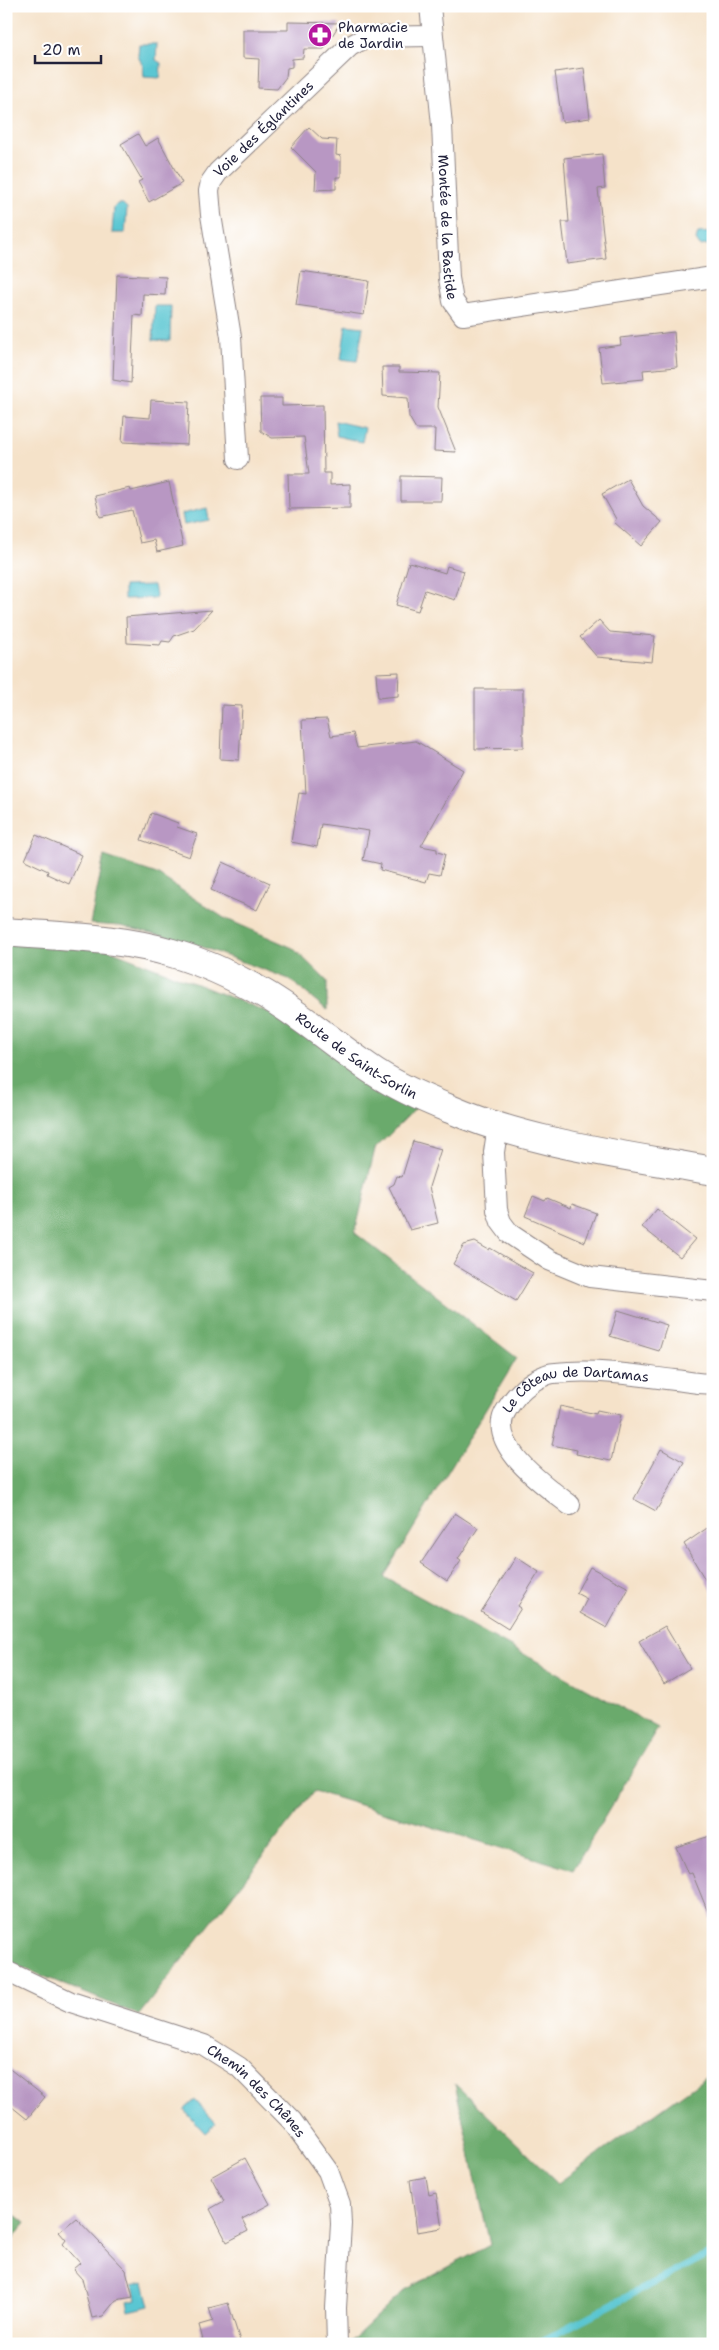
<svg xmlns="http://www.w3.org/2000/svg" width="719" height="2350" viewBox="0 0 719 2350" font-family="'Shantell Sans',sans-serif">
<rect width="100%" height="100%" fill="#fff"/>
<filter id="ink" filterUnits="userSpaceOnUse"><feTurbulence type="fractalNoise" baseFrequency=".02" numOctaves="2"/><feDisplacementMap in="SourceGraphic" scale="10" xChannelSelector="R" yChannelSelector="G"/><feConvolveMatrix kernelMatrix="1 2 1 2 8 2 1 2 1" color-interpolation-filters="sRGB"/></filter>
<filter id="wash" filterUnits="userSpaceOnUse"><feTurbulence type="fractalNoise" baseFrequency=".0096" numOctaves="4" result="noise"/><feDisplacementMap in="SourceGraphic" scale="20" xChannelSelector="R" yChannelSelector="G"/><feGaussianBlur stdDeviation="1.12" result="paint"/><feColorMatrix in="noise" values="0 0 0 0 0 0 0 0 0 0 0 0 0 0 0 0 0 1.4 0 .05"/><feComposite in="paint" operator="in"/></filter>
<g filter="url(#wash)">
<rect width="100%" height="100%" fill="#f5e2c9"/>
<path fill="#6baa6c" stroke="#466654" d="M104,856L157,874L224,918L293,948L327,981V1010L289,979L186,941L120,926L90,924Z
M6,919L100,946L283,1018L416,1108L375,1149L355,1233L517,1358L384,1577L658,1728L573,1870L314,1791L139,2015L6,1961Z
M713,2072V2344H348L405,2290L490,2245L455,2084L558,2183Z
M6,2210L26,2222L6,2249Z"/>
<path fill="#5ac6d2" stroke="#3e7486" d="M139,44H157L156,60L161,63L160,78L144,77L143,66L138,56Z
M117,204H123L127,208L125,233H112L114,208Z
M713,232V244L700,246L696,240L698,233Z
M155,306H171L170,341L153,340Z
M346,325L363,327L357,361L341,359Z
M335,421L365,428L362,442L337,436Z
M207,508L209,520L184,525L182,514Z
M154,585L156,595L155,598L124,599V586Z
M195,2100L216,2123L205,2133L184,2110Z
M144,2282L150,2306L129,2311L127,2302L136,2300L133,2285Z"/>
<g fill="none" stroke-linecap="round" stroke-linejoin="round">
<path stroke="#5ac6d2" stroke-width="7" d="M536,2344L713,2252"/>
</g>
<g id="blocks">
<path fill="#b897c3" d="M288,22L340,23L324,49H304L303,58L292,59V67L287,68L286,77L277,89L258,88L259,59L243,58V30H288Z
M584,68L590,118L562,122L555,72Z
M309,127L322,139L337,140L336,155L341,156V177H336V189L315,190L316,172L291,147Z
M138,134L145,146L158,138L182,183L149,202L138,182L142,180L121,144Z
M602,154L605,188L598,189L606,259L567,264L562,222H569L564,158Z
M301,271L369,281L364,315L296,305Z
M117,275L166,277L165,295L143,294L142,316L134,315L131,383L113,380Z
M674,332L677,367L643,370L644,379L603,383L599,348L621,345L620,338Z
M382,367H399V372L440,373L438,407L456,452L434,451L435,429H416L409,417L408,398L383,396Z
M260,398H282V406L323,405L324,473H330V485L350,484V508L289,509L288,474H309L304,437L272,438L261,431Z
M151,400L189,402L187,445L122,442L124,416L150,418Z
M401,476L442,477L441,501H401Z
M628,479L643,506L662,522L641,546L614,522L616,519L602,494Z
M169,482L183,546L157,552L154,540L140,543L132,510L100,517L95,496L130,488L131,491Z
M409,562L445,573L447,566L464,571L455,600L425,590L418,611L396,605Z
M212,610L194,629L174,636L170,642L162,641L160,645L127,643L126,617Z
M599,620L610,632L655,636L652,662L597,657L580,637Z
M399,672L398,696L378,698L376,673Z
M475,689H523V748L475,749Z
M222,705L242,706L239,760L220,759Z
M327,719L331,736L353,733L357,748L416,741L463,770L421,846L437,849V852L445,854L440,875L429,873L426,882L380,870L381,864L363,860L369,831L321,824L317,847L291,842L299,793L306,794L302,720Z
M151,813L178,823L177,827L197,834L189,857L141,840Z
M36,835L82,855L69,884L47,874L48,871L25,860Z
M223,862L270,883L257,910L211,890Z
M413,1141L441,1149L429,1187L438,1223L410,1230L389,1187L394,1184L397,1176L402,1177Z
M533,1196L545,1201L547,1198L571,1208L572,1204L596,1213L585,1242L525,1216Z
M657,1209L695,1239L680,1257L642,1227Z
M475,1242L489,1250L490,1248L533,1273L516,1301L453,1264L464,1245Z
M618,1310L667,1325L659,1351L610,1336Z
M560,1406L596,1414L597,1410L621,1415L611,1461L576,1454L577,1450L552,1445Z
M661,1449L684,1462L656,1511L634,1499Z
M455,1513L478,1528L458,1559L461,1561L447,1581L421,1563Z
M713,1524V1593L684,1544Z
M516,1557L539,1572L518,1606L521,1608L508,1629L481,1612Z
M590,1567L629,1588L607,1628L580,1613L587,1599L576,1593Z
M665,1626L690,1668L664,1684L639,1641Z
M713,1835V1922H712L692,1873L688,1874L676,1847Z
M6,2066L45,2097L27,2119L6,2102Z
M245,2158L270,2204L242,2219L248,2231L227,2242L210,2209L224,2201L211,2177Z
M426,2177L429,2195L436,2193L442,2228L417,2232L410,2180Z
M76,2218L126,2270L133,2297L116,2300L103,2316L92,2318L82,2279L73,2269L80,2263L63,2244L66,2240L59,2232Z
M228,2303L241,2344H204L199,2325L213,2321L209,2308Z"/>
</g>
</g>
<g filter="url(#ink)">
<use href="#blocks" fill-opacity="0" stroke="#8c8282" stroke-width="1"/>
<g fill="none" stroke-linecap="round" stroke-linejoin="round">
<g stroke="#8c8282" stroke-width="22">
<g id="street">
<path id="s1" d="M430,6L442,125L449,278L453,301L463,315L713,277"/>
<path id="s2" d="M238,459L231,337L211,215L209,191L211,182L218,172L350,46L367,37L431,36"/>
<path d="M498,1126L494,1152L497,1210L501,1222L510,1234L549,1260L590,1277L713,1291"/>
<path id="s3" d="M570,1505C547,1487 483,1444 507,1409C517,1393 528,1382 546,1375C553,1372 562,1373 569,1372C604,1370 640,1376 675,1380C687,1381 701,1385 713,1383"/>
<path id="s4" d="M6,1971L71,2002L204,2045L239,2067L292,2121L328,2171L340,2204L341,2224L336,2308L337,2344"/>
</g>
</g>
<g stroke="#8c8282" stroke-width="30">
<g id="secondary">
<path id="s5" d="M6,932C61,937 119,937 172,953C203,962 235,977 263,993C303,1016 337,1047 375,1072C398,1087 425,1099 450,1109C531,1144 626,1155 713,1171"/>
</g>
</g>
<use href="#street" stroke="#fff" stroke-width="20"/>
<use href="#secondary" stroke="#fff" stroke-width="28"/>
</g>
</g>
<defs>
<g id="pharmacy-disc" transform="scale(1.25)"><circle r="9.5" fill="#b5179e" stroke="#fff"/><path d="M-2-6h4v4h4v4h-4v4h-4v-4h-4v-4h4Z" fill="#fff"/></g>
</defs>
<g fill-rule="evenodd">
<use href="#pharmacy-disc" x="320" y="35"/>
</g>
<g text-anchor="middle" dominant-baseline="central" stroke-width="4.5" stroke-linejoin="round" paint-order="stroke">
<g font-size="14" fill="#22223b" stroke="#fff" text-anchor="start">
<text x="338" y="27">Pharmacie<tspan x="338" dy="16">de Jardin</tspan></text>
</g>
<g font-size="14" fill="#22223b" stroke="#fff">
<text stroke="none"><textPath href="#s2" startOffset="354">Voie des Églantines</textPath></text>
<text stroke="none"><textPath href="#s1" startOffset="222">Montée de la Bastide</textPath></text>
<text stroke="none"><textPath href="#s5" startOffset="380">Route de Saint-Sorlin</textPath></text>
<text stroke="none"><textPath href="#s3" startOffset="202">Le Côteau de Dartamas</textPath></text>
<text stroke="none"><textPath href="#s4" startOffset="282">Chemin des Chênes</textPath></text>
</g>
</g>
<rect width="719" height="2350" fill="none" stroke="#fff" stroke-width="25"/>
<path d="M35 55v8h66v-8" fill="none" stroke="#22223b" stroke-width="2.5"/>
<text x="42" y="55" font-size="15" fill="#22223b" stroke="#ffffff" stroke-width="4" paint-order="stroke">20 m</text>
</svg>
